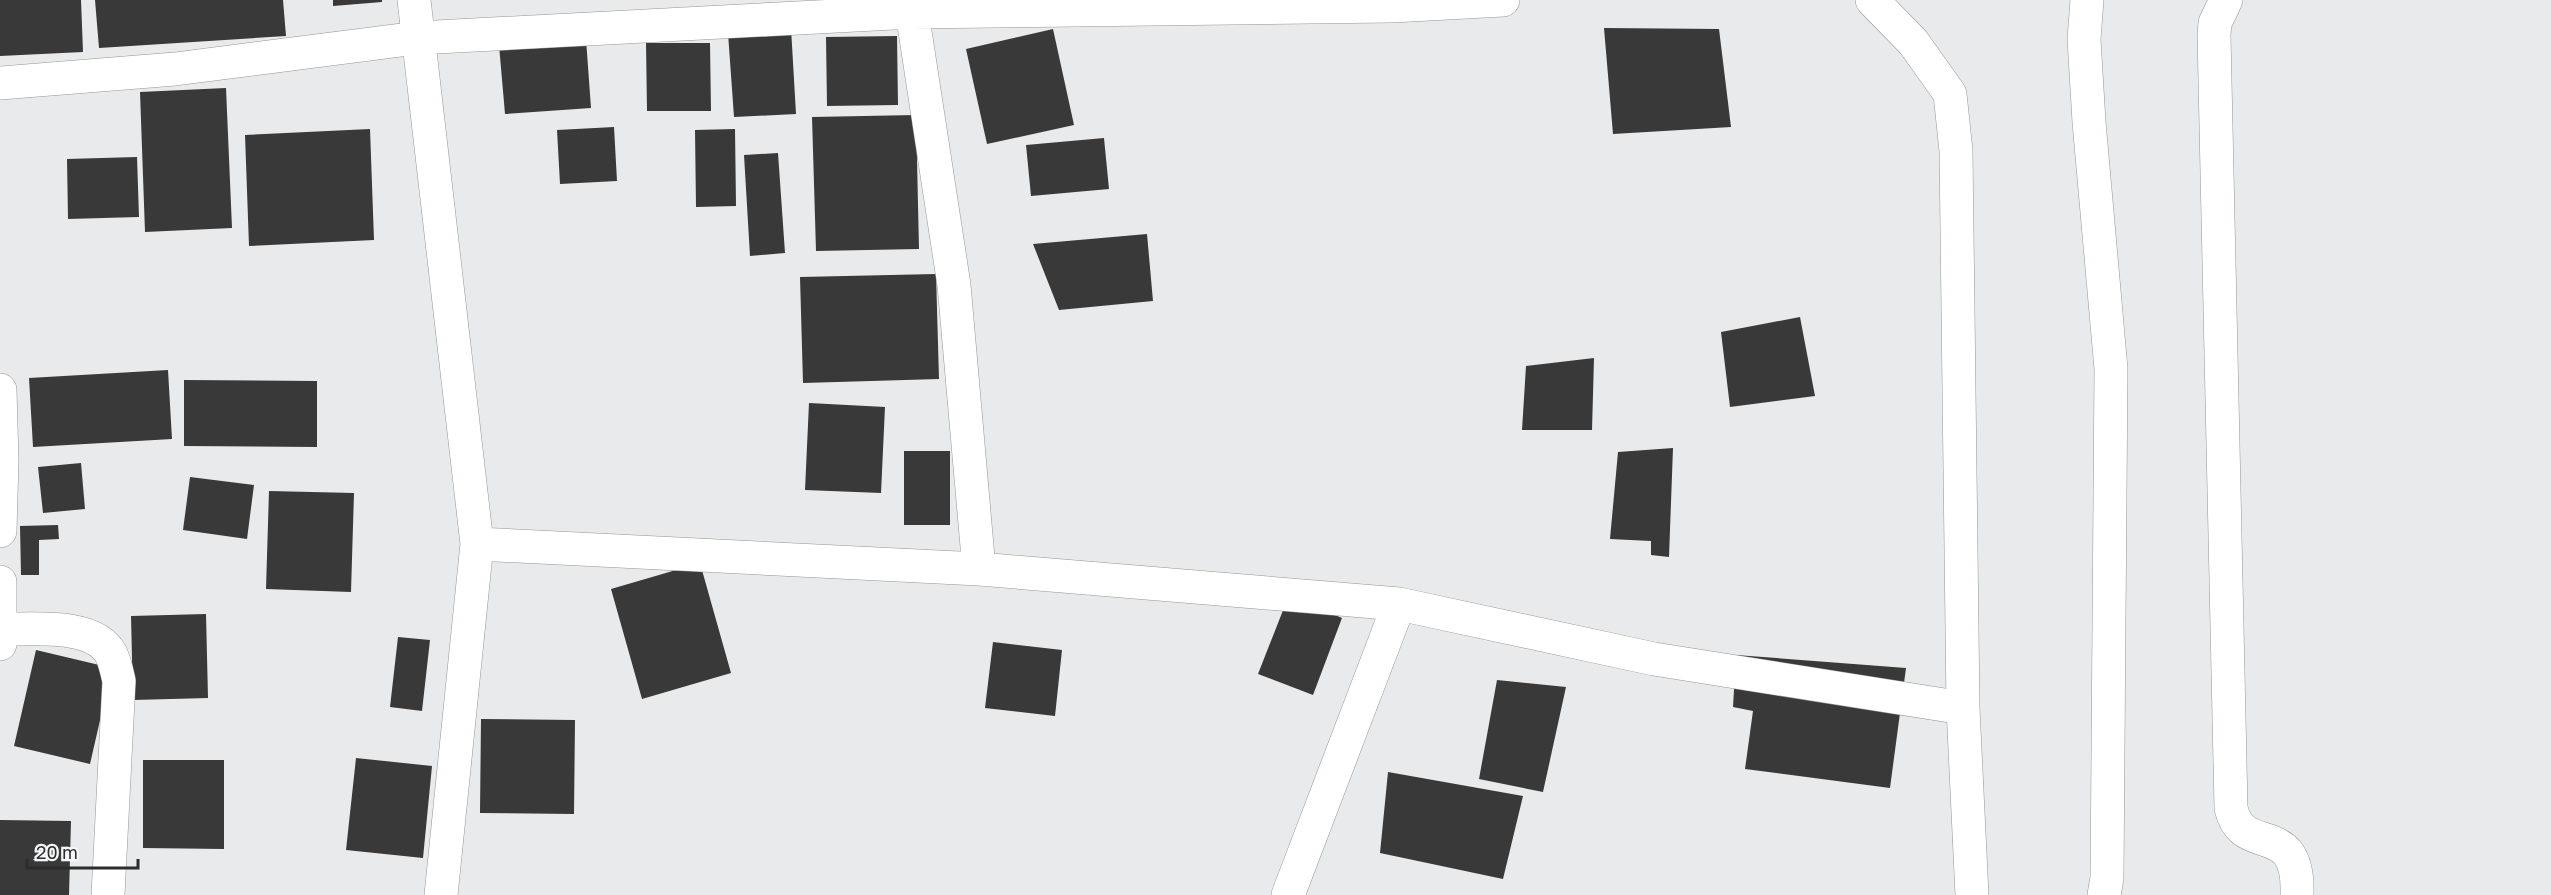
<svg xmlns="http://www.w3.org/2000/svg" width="2551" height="895" viewBox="0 0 2551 895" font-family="'Golos Text',sans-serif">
<rect width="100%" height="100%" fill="#e9eaeb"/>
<path fill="#3a3939" d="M0,0H81L83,52L0,56Z
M95,0H283L286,36L99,48Z
M333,0H382V2L333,6Z
M791,28L796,114L734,117L728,33Z
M1604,28L1719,29L1731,127L1613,134Z
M1053,29L1074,125L987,144L966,49Z
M897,36L898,105L827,106L826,37Z
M586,39L591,108L505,114L499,45Z
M646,43H710L711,111H647Z
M226,88L232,228L145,232L140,92Z
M916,115L919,249L816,251L812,117Z
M614,127L617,181L560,184L557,130Z
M370,129L374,240L249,246L245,135Z
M735,129L736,206L696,207L695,130Z
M1104,138L1109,189L1031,196L1026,145Z
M778,153L785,253L750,256L744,155Z
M137,157L139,217L68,219L67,159Z
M1147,234L1153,301L1059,310L1033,244Z
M936,274L939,379L803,383L800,277Z
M1800,317L1815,396L1730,407L1721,332Z
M1594,358L1592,430H1522L1526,366Z
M168,370L172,439L33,447L29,378Z
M184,380L317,381V447L184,446Z
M809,403L885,407L881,493L805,490Z
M1673,448L1669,557L1651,555V541L1610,539L1618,452Z
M904,451H950V525H904Z
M81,463L85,509L43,513L38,467Z
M190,477L254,485L247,539L183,530Z
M269,491L354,493L351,592L266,589Z
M58,525L59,539L39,540V575H21L20,526Z
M700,563L731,673L642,699L611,589Z
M1289,595L1342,618L1313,695L1258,674Z
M206,614L208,698L133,700L131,616Z
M398,637L430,640L422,711L390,707Z
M993,642L1062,650L1055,716L985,708Z
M36,650L112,668L90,764L14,746Z
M1736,655L1906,668L1890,788L1745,769L1753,711L1733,707Z
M1497,680L1566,687L1543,792L1479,779Z
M481,719L575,720L574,814L480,813Z
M356,758L432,766L423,858L346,850Z
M143,760H224V849L143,848Z
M1388,772L1523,796L1503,879L1380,853Z
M0,820L71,821L69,895H0Z"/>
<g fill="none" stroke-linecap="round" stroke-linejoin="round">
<g stroke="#949595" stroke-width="34">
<path id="minor" d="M414,0L477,544L441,895
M1872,0L1913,42L1950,94L1956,151L1963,708L1972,895
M2087,0L2084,39L2089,122L2111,369L2107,878L2104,895
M2226,0L2215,23L2214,35L2231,808C2242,859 2300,816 2297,895
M912,12L954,285L979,569
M0,83L175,69L417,38L912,12L1392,6L1503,0
M0,390L2,461L0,531
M477,544L979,569L1399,604L1654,659L1963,708
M0,582V644
M2,629C32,630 94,622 111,654C115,662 117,672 119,681L108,895
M1288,895L1399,604"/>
</g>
<use href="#minor" stroke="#fff" stroke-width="33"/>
</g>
<path d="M27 859v9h111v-9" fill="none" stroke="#2b2c2c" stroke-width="3"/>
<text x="36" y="859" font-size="18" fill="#2b2c2c" stroke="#f6f7f8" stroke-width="4.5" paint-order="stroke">20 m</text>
</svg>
